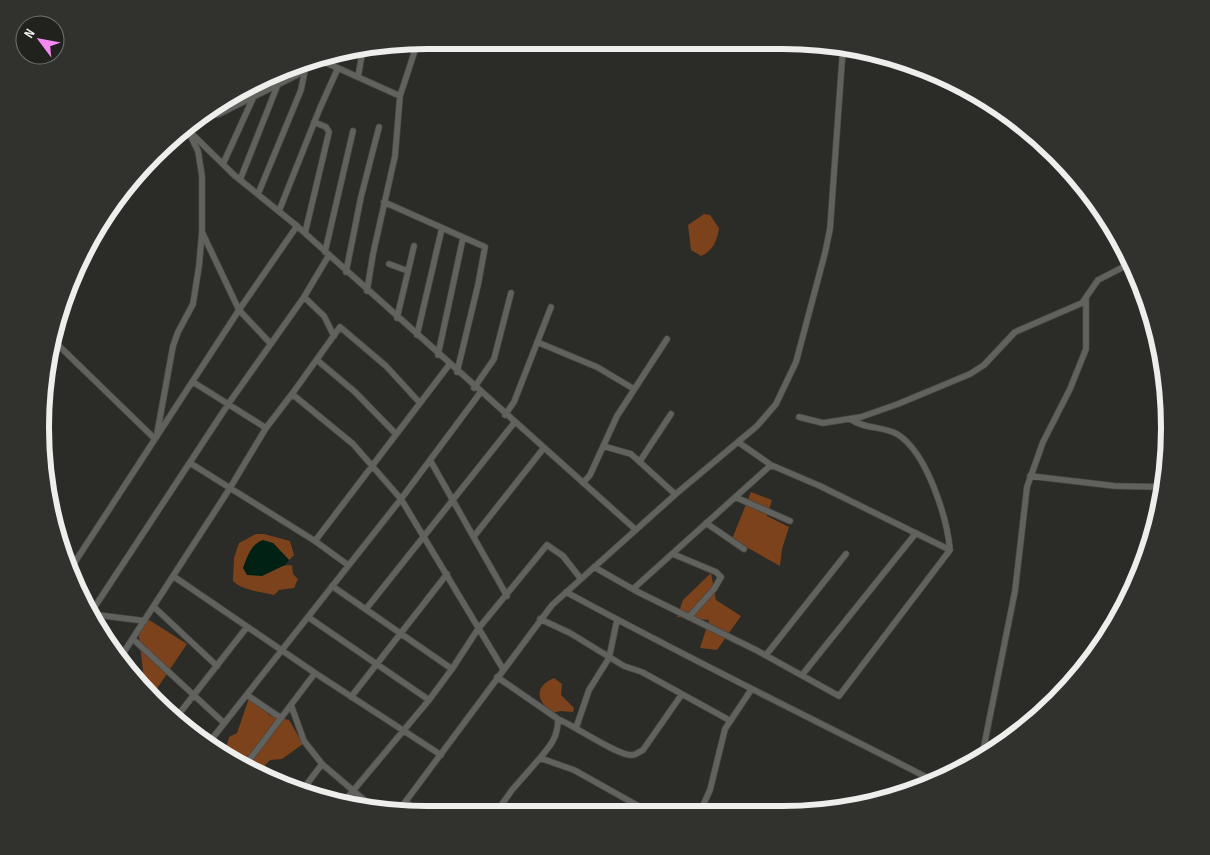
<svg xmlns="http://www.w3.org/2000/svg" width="1210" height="855" viewBox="0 0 1210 855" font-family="'Sofia Sans Condensed',sans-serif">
<rect width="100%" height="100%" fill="#2b2b27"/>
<path fill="#7b421b" d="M704,214L710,215L719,228C717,241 713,251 701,256L691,250L688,225Z
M751,492L772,500L767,516L789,527L782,549L780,566L732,539Z
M256,534H264L290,541L294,555L289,560L273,543C254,541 254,544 246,561L270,572L279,566L292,565L293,574L298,579L294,588L279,590L274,595C262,592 241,590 233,581L234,558L239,543Z
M711,573L716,600L741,616L717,650L700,648L709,620L677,617L683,600Z
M143,616L187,644L154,693L145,688L138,628Z
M554,678L562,684L561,695L574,708L573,712L560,711L553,713C537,702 533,687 554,678Z
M249,698L263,706L269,715L289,720L303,744L282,759L270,760L260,771L224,755L229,737L237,733Z"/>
<path fill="#002113" d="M263,540L273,543L289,560L285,565L262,576L247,575L243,568C247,557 251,544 263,540Z"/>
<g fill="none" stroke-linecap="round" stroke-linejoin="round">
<g stroke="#484845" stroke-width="7">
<path id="minor" d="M358,77L363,49
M199,117L219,114L297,75L320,60L400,96
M186,128L234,175L297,226L636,530
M223,164L254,96
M240,180L278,84
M258,194L301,90L305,70
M384,202L485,247L478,285L457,372
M279,211L320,108L338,68
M305,233L329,132L326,127L314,122
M325,252L353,131
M329,255L304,297L324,316L334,336
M389,264L408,271
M346,272L361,197L379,127
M367,291L373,254L395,156L400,96L418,41
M63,302L132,179
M397,318L414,246
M417,335L442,228
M53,340L155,439
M537,342L597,367L634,389
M271,344L239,310L297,226
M438,355L463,238
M317,360L355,392L396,434
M193,382L266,428
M474,388L494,359L511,293
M292,394L340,327L386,366L420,403
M505,415L514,402L551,307
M799,417L823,423L861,417L898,404L970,374L984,365L1015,332L1082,303L1098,280L1131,263
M157,434L173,346L178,332L193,304L199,266L202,232V176L198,151L188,131L189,126
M603,446L631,454L675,494
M430,460L507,596
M640,461L671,414
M190,463L315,541L348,565
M771,465L820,486L950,550
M1030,476L1115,486L1164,487
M583,483L590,475L617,416L667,339
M735,497L790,521
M706,523L744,549
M475,535L543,449
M315,541L449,365
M673,554L716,572L721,577L714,589L689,617
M594,567L638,592L756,650L839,696L950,550C947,518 927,452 897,434C882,426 864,429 850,419
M71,568L239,310L202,232
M173,576L315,673L441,755
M332,586L452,669
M633,589L771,465L738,442
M566,592C687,658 811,718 934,781
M154,607L217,666
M366,609L514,423
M90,614L229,403L304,297
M90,614L145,621
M308,617L429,700
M540,619L570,633L624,666L642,672L729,720
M133,639L224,723
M766,655L846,554
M120,658L230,488L266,428L292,394L353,444L401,499L503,669
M802,675L916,533
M497,677L558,719C558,737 551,745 540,758L574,770L651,813
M247,695L281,718
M351,697L447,574
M291,705L304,741L322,764L301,792
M175,719L247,627
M558,719C573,725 620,757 632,755C636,755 639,752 643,750L682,694
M576,728L589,690L609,658L617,620
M207,745L401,499L480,393
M982,756L1015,591L1027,487L1043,442L1070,389L1086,349V298
M322,764L376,810
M244,767L315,673
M406,802L421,814
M342,804L429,700L452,669L478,629L547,545L563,556L581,579
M700,812L710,790L725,729L751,690
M397,813L552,605L677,493L757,426L776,404L796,362L825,253L830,229L843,47
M495,814L512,790L540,758"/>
</g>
<use href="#minor" stroke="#61615d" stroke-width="5.5"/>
</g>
<path d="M0 0H1210V855H0ZM427 49H783A378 378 0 0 1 1161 427V428A378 378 0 0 1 783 806H427A378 378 0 0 1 49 428V427A378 378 0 0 1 427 49Z" fill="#31312e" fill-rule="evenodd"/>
<path fill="none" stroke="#eeefec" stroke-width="6" d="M427 49H783A378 378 0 0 1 1161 427V428A378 378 0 0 1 783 806H427A378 378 0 0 1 49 428V427A378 378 0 0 1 427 49Z"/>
<g transform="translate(40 40) rotate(302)"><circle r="24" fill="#21211e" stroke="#737370"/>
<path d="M0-4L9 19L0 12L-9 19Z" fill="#f489f0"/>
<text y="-8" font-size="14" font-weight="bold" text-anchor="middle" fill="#eeefec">N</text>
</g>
</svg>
